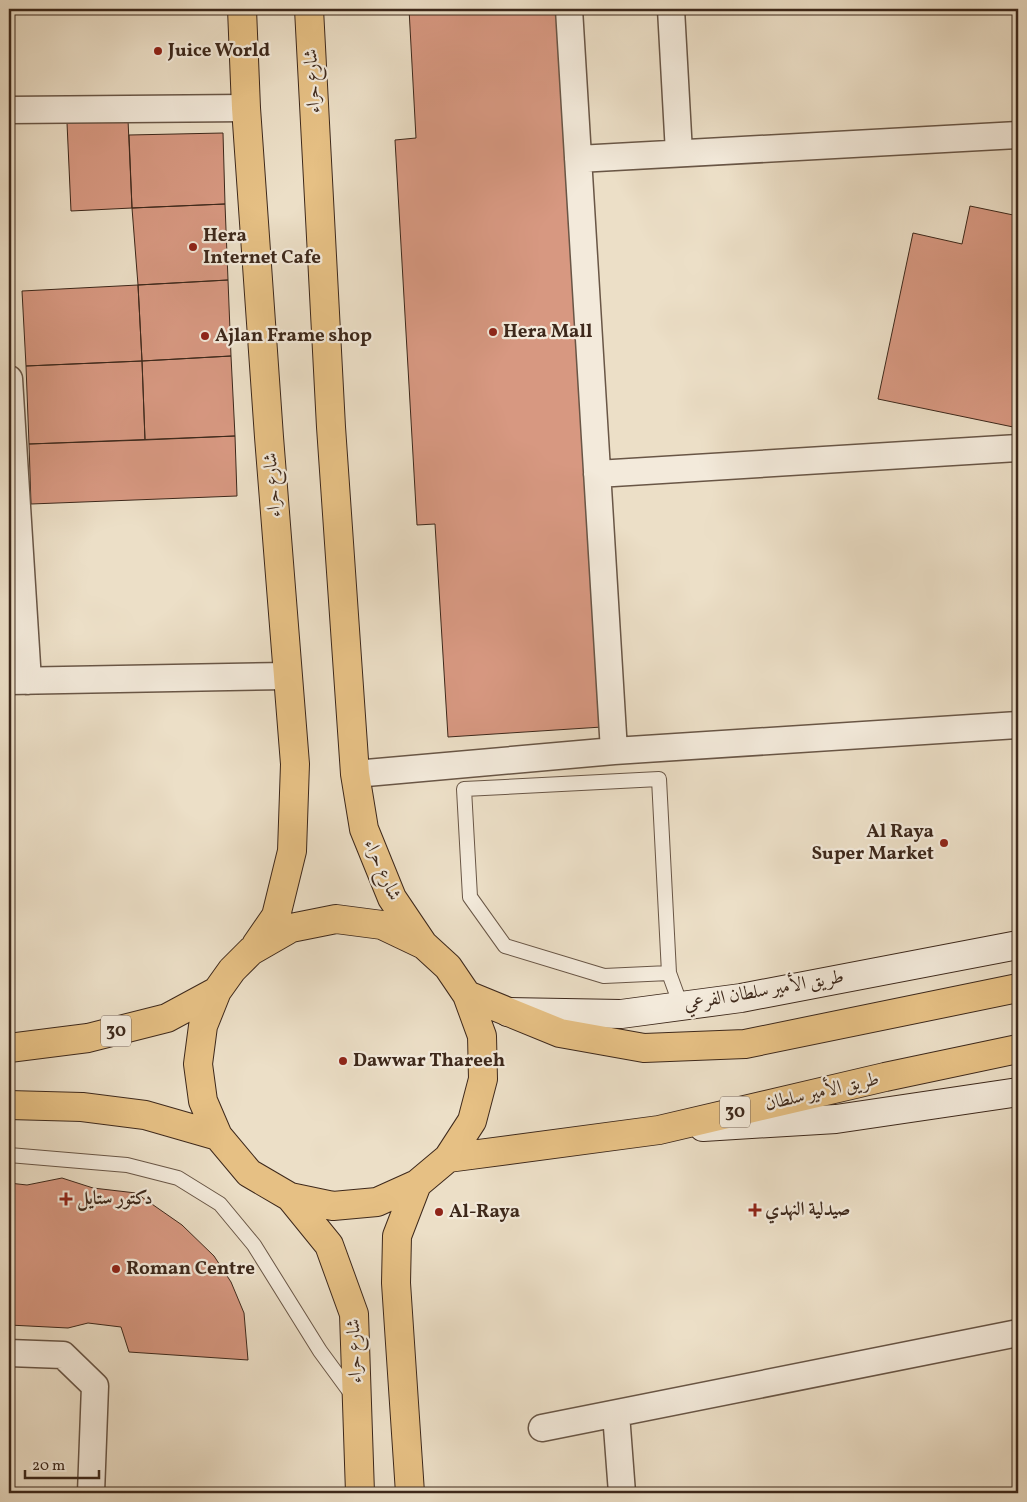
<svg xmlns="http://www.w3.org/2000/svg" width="1027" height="1502" viewBox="0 0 1027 1502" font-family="Vollkorn,Amiri,serif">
<rect width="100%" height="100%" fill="#ecdfc7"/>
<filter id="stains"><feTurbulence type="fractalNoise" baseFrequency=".004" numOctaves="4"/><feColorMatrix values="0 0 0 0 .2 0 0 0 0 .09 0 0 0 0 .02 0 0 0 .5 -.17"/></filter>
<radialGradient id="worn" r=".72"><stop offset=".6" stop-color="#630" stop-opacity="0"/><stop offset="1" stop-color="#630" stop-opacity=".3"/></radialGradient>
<path fill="#d79881" stroke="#3d281b" d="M409,9H560L602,727L448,737L435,524L417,525L395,140L416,138Z
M128,120L132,208L71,211L67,123Z
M223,133L225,204L132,208L129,135Z
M225,204L228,280L138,285L132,208Z
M970,206L1018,216V428L878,399L913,233L962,244Z
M228,280L231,356L142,361L138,285Z
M138,285L142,361L26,366L22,291Z
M231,356L235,436L145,440L142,361Z
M142,361L145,440L29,444L26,366Z
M235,436L237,496L31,504L29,444Z
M62,1178L93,1188L136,1193L182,1225L214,1256L231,1282L244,1313L248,1360L129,1352L121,1327L88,1323L68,1328L9,1325V1183L27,1185Z"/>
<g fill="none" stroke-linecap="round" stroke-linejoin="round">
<g stroke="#695646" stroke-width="16">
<path id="lane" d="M659,779L669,973L604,976L505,946L470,897L464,789Z
M669,973L681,1006
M9,1155L127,1165L178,1178L220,1204L254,1245L320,1351L353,1396"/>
</g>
<g stroke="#695646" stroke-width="29">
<path id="street" d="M569,9L614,751
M671,9L679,153
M9,110L246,108
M578,159L1018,135
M9,379L28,681
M597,474L1018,448
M9,681L287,676
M355,774L614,751L1018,725
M9,1353L63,1355L95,1386L91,1493
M616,1414L622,1493
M542,1428L1018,1333"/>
</g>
<g stroke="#3d281b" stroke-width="30">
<path id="secondary" d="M508,1012L621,1014L741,998L1018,945
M703,1127L836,1119L1018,1092"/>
</g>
<g stroke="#3d281b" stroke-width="30">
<path id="primary" d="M242,9L246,108L269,437L295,764L292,851L276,916L256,945
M309,9L331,427L355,774L364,829L392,898L423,944
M467,995L560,1033L644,1048L745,1044L1018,988
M9,1048L88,1038L167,1018L217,991
M9,1105L82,1107L145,1115L218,1136
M448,1158L659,1130L885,1077L1018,1049
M290,1197L333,1206L377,1202L417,1184L448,1158L472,1121L483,1079L482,1036L467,995L448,967L424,945L382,925L336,919L291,928L251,951L232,970L217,991L203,1026L198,1064L203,1101L218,1136L249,1173L290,1197L329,1245L354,1314L360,1493
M410,1493L396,1283L397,1236L417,1184"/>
</g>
<use href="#lane" stroke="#f3eadb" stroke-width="14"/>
<use href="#street" stroke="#f3eadb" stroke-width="26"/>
<use href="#secondary" stroke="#f3eadb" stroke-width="28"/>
<use href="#primary" stroke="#e6c084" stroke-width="28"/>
</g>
<g fill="#8f2418" stroke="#f3eadb" stroke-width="2">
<circle cx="158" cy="51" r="5"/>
<circle cx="193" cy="247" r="5"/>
<circle cx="493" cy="332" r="5"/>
<circle cx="205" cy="336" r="5"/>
<circle cx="944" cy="843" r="5"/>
<circle cx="343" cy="1061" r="5"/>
<path d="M63.5 1191.5h5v5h5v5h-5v5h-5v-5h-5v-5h5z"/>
<path d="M752.5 1202.5h5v5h5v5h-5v5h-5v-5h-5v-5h5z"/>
<circle cx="439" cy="1212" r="5"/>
<circle cx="116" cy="1269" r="5"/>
</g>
<g text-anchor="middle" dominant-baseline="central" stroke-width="4.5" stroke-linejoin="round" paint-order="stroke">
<g fill="#f3eadb" stroke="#746255" stroke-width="1">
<rect x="101" y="1015.5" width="30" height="31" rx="4"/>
<rect x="720" y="1096.5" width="30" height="31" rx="4"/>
</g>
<g font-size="18" font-weight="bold" fill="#3d281b">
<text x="116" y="1031">30</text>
<text x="735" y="1112">30</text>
</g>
<g font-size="19" font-weight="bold" fill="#3d281b" stroke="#f3eadb" text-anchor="start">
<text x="168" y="51">Juice World</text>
<text x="203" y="236">Hera<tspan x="203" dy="22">Internet Cafe</tspan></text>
<text x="503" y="332">Hera Mall</text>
<text x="215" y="336">Ajlan Frame shop</text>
<text x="934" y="832" text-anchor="end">Al Raya<tspan x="934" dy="22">Super Market</tspan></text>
<text x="353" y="1061">Dawwar Thareeh</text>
<text x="77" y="1199">دكتور ستايل</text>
<text x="765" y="1210">صيدلية النهدي</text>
<text x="449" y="1212">Al-Raya</text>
<text x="126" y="1269">Roman Centre</text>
</g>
<g font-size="19" fill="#3d281b" stroke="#f3eadb">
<text transform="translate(313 81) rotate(-93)">شارع حراء</text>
<text transform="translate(273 485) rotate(-94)">شارع حراء</text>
<text transform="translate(382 870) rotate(66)">شارع حراء</text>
<text transform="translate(764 991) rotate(-10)">طريق الأمير سلطان الفرعي</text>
<text transform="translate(822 1092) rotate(-13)">طريق الأمير سلطان</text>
<text transform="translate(355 1351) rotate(-92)">شارع حراء</text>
</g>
</g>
<rect width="1027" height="1502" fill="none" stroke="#ecdfc7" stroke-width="30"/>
<rect x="10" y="10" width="1007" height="1482" fill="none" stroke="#3d281b" stroke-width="2.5"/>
<rect x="15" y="15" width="997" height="1472" fill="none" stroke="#3d281b"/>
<path d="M25 1470v8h74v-8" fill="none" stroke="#3d281b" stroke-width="2.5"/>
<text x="32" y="1470" font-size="15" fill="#3d281b" stroke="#f3eadb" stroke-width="4" paint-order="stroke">20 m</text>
<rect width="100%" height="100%" filter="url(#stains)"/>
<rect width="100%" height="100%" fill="url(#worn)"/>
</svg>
